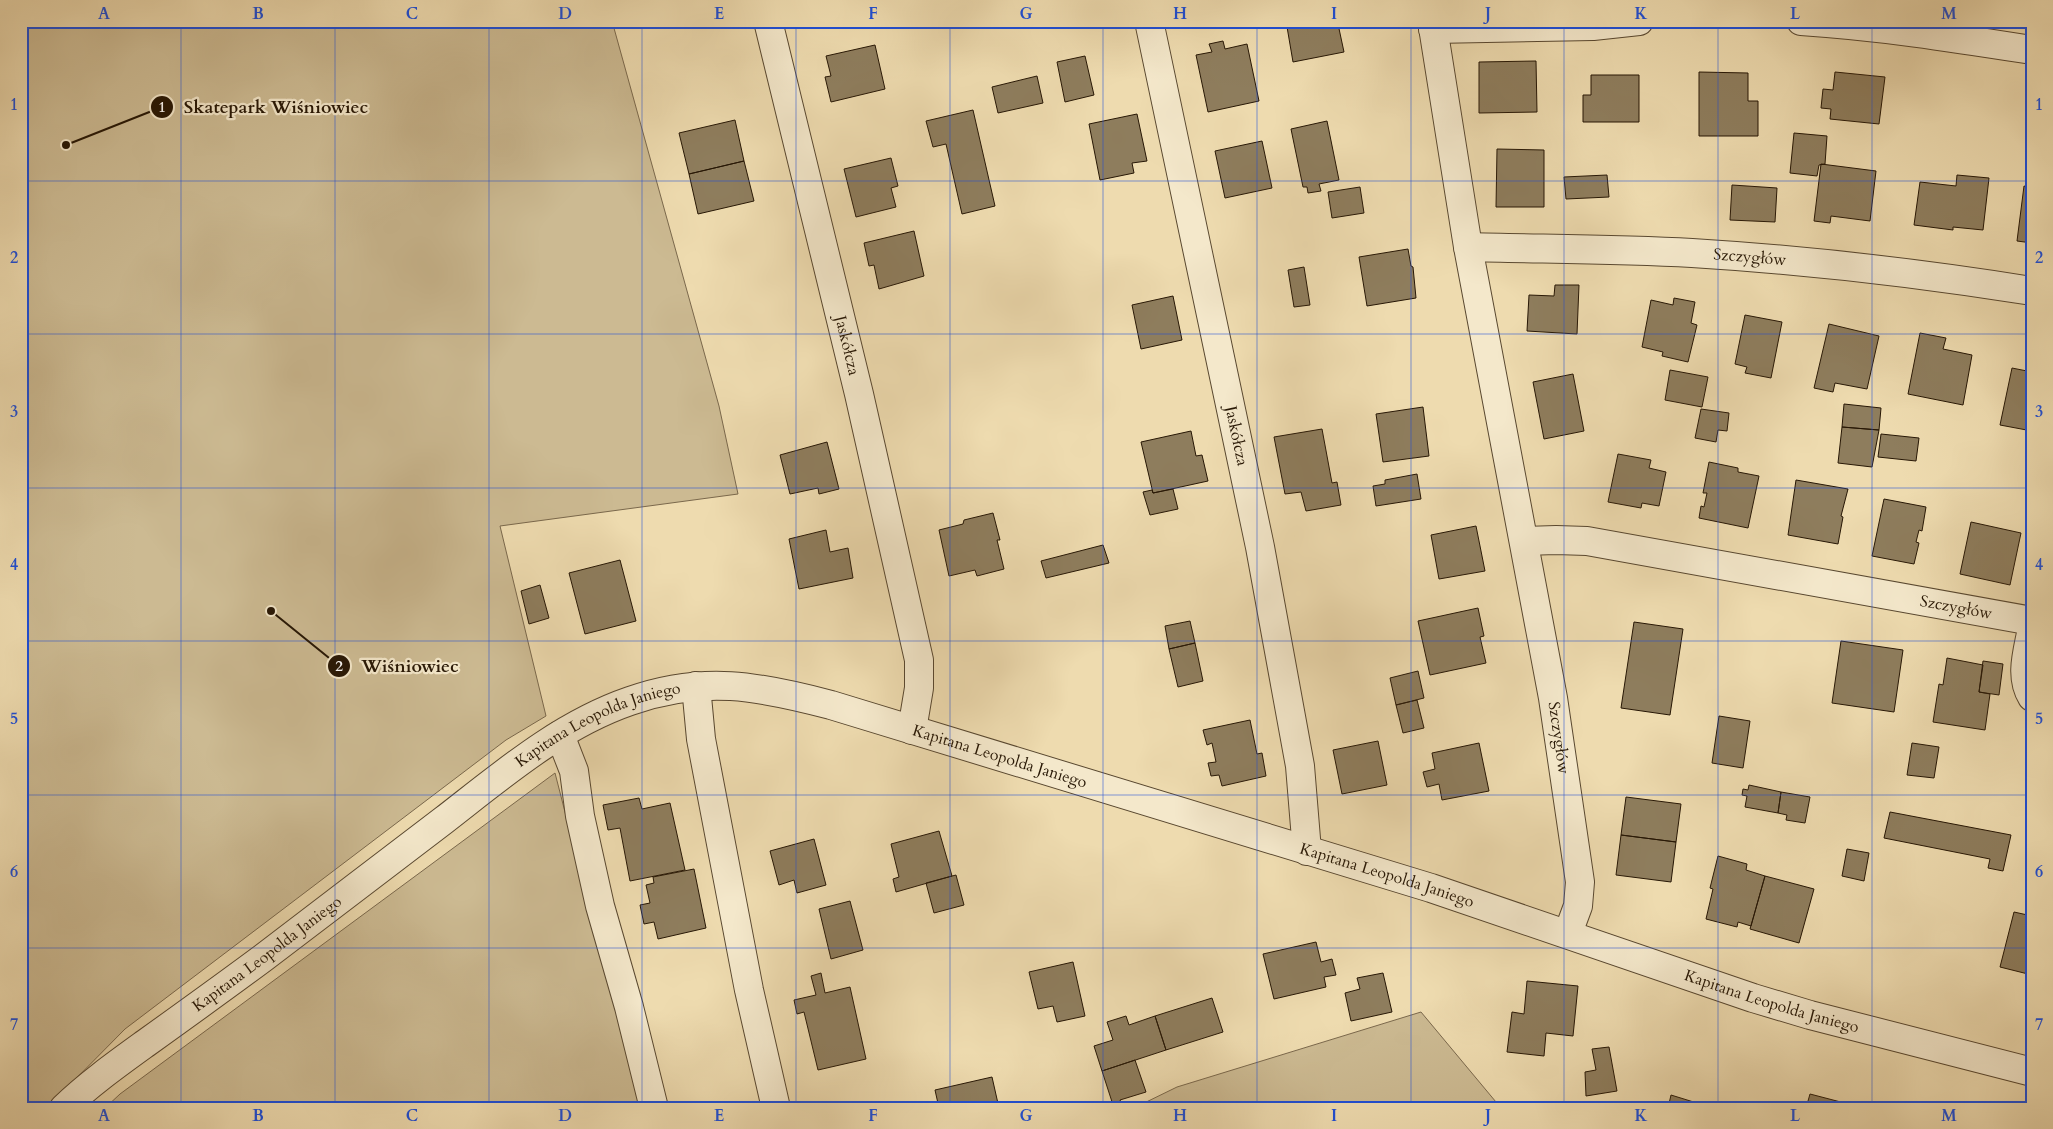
<svg xmlns="http://www.w3.org/2000/svg" width="2053" height="1129" viewBox="0 0 2053 1129" font-family="Cardo,serif">
<rect width="100%" height="100%" fill="#eedbaf"/>
<filter id="stains"><feTurbulence type="fractalNoise" baseFrequency=".004" numOctaves="4"/><feColorMatrix values="0 0 0 0 .2 0 0 0 0 .09 0 0 0 0 .02 0 0 0 .5 -.17"/></filter>
<radialGradient id="worn" r=".72"><stop offset=".6" stop-color="#630" stop-opacity="0"/><stop offset="1" stop-color="#630" stop-opacity=".3"/></radialGradient>
<path fill="#ccba92" stroke="#7a684c" d="M21,21H612L719,406L738,494L500,526L546,716L506,740L125,1029L47,1108H21Z
M555,773L641,1108H105L120,1094Z
M1421,1012L1501,1108H1134L1177,1087Z"/>
<path fill="#8e7d5d" stroke="#271705" d="M1286,21H1342L1343,24H1338L1344,52L1293,62Z
M1223,41L1225,49L1247,44L1259,101L1208,112L1196,55L1212,52L1209,44Z
M875,45L885,89L831,102L825,77L831,76L826,56Z
M1085,56L1094,95L1065,102L1057,62Z
M1536,61L1537,112L1479,113V62Z
M1699,72L1748,73V101H1758V136H1699Z
M1835,72L1885,77L1879,124L1830,119L1831,109L1821,108L1823,89L1833,90Z
M1591,75H1639V122H1583V95H1591Z
M1037,76L1043,103L998,113L992,87Z
M973,110L995,206L962,214L946,144L933,147L926,121Z
M1137,114L1147,161L1132,163L1134,173L1100,180L1089,124Z
M735,120L744,161L689,174L679,133Z
M1327,121L1339,180L1319,184L1321,191L1308,193L1307,187H1303L1291,129Z
M1794,133L1827,136L1825,164L1819,165L1817,176L1790,173Z
M1262,141L1272,188L1225,198L1215,151Z
M1497,149L1544,150V207H1496Z
M891,158L898,186L891,188L896,207L856,217L844,169Z
M744,161L754,201L698,214L689,174Z
M1821,164L1876,171L1870,221L1831,216L1830,223L1814,221Z
M1607,175L1609,197L1566,199L1564,177Z
M1957,175L1989,178L1983,230L1953,227V230L1914,225L1920,182L1956,186Z
M1732,185L1777,188L1775,222L1730,220Z
M2024,186L2032,188V243L2017,241Z
M1360,187L1364,213L1332,218L1328,192Z
M914,231L924,276L879,289L874,265L869,266L864,243Z
M1408,249L1411,266L1413,267L1416,298L1367,306L1359,257Z
M1304,267L1310,305L1294,307L1288,270Z
M1555,285H1579L1577,334L1527,331L1529,295L1554,296Z
M1173,296L1182,340L1141,349L1132,305Z
M1674,298L1695,302L1691,323L1697,325L1688,362L1662,356L1663,352L1642,347L1651,300L1673,305Z
M1745,315L1782,322L1771,378L1745,373L1747,367L1735,364Z
M1829,324L1879,336L1867,389L1835,383L1833,392L1814,388Z
M1920,333L1946,338L1943,349L1972,355L1963,405L1908,394Z
M2012,368L2032,372V431L2000,425Z
M1670,370L1708,377L1702,407L1665,400Z
M1573,374L1584,431L1544,439L1533,382Z
M1844,404L1881,408L1879,430L1842,427Z
M1423,407L1429,456L1383,462L1376,414Z
M1701,409L1729,413L1727,431L1718,430L1716,442L1695,438Z
M1842,427L1879,430L1872,467L1838,463Z
M1322,429L1332,483L1337,482L1341,505L1306,511L1301,492L1285,494L1274,437Z
M1191,431L1196,456L1202,455L1208,481L1153,493L1141,442Z
M1881,434L1919,438L1916,461L1878,457Z
M827,442L839,489L819,494L818,488L790,494L780,455Z
M1618,454L1651,460L1649,468L1666,472L1659,506L1642,503L1641,508L1608,502Z
M1709,462L1738,468V472L1759,476L1748,528L1699,518L1701,506L1704,507L1707,493H1703Z
M1417,474L1421,499L1376,506L1373,486L1385,484V480Z
M1796,480L1848,489L1841,516L1843,517L1838,544L1788,535Z
M1173,489L1178,509L1150,515L1143,492L1152,490L1153,493Z
M1884,499L1926,507L1922,531L1919,530L1916,542L1919,543L1914,564L1872,556Z
M993,513L1000,540H997L1004,569L977,576L975,570L949,576L939,530L963,524L964,520Z
M1971,522L2021,533L2010,585L1960,574Z
M1476,526L1485,571L1439,579L1431,535Z
M826,530L830,552L848,548L853,578L799,589L789,539Z
M1103,545L1109,563L1046,578L1041,561Z
M620,560L636,621L585,634L569,573Z
M540,585L549,618L529,624L521,591Z
M1478,608L1484,636L1480,637L1486,663L1430,675L1418,621Z
M1190,621L1195,643L1169,649L1165,626Z
M1634,622L1683,629L1670,715L1621,708Z
M1841,641L1903,650L1894,712L1832,703Z
M1195,643L1203,681L1178,687L1169,649Z
M1947,658L1983,665L1979,692L1990,694L1985,730L1933,722L1939,684L1943,685Z
M1983,661L2003,664L1999,695L1979,692Z
M1418,671L1424,698L1396,705L1390,678Z
M1417,700L1424,728L1403,733L1396,705Z
M1719,716L1750,721L1743,768L1712,763Z
M1250,720L1257,754L1262,753L1266,776L1222,786L1219,775L1211,776L1208,763L1216,762L1212,743L1207,745L1203,730Z
M1378,741L1387,785L1342,794L1333,750Z
M1479,743L1489,791L1442,800L1439,784L1427,787L1423,772L1435,769L1432,753Z
M1912,743L1939,747L1934,778L1907,775Z
M1749,785L1781,792L1778,813L1745,807L1747,796L1742,795L1743,789L1748,790Z
M1781,792L1810,797L1805,823L1786,820L1787,815L1778,813Z
M1626,797L1681,804L1676,842L1621,835Z
M639,798L642,809L670,803L685,870L630,881L620,828L608,830L603,805Z
M1890,812L2011,835L2003,871L1988,868L1990,859L1884,838Z
M939,831L952,876L896,892L893,879L899,877L891,844Z
M1621,835L1676,842L1671,882L1616,875Z
M814,839L826,885L797,893L794,880L779,885L770,851Z
M1847,849L1869,853L1864,881L1842,876Z
M1718,856L1747,864L1746,870L1765,876L1751,926L1738,922L1737,927L1706,919L1713,889L1710,888Z
M694,869L706,928L658,939L654,922L644,924L640,905L650,903L646,885L654,883L653,877Z
M956,875L964,905L934,913L926,883Z
M1765,876L1814,889L1799,943L1750,929Z
M850,901L863,950L831,959L819,909Z
M2014,912L2032,916V975L2000,967Z
M1316,942L1321,962L1332,959L1336,975L1324,977L1326,987L1274,999L1263,954Z
M1073,962L1085,1016L1057,1022L1053,1006L1038,1009L1029,972Z
M821,973L825,993L850,987L866,1059L818,1070L804,1012L797,1014L794,1000L816,995L811,976Z
M1383,973L1392,1012L1351,1021L1345,993L1360,989L1357,978Z
M1527,981L1578,986L1573,1036L1546,1033L1544,1056L1507,1052L1512,1012L1524,1014Z
M1212,998L1223,1032L1166,1050L1155,1016Z
M1126,1016L1129,1025L1155,1016L1166,1050L1102,1071L1094,1046L1113,1040L1107,1022Z
M1609,1047L1617,1091L1586,1096L1585,1072L1596,1070L1592,1049Z
M1135,1060L1146,1092L1120,1100L1123,1107L1114,1108L1102,1071Z
M992,1077L999,1108H939L935,1090Z
M1810,1094L1856,1106L1855,1108H1806Z
M1671,1095L1713,1108H1668Z"/>
<g fill="none" stroke-linecap="round" stroke-linejoin="round">
<g stroke="#594830" stroke-width="30">
<g id="minor">
<path id="s1" d="M768,21L859,394L919,660V688L912,730"/>
<path id="s2" d="M1149,21L1260,547L1300,766L1307,851"/>
<path id="s3" d="M1432,21L1468,247L1553,698L1580,882L1578,906L1568,933"/>
<path d="M1801,21C1879,26 1955,38 2032,50"/>
<path d="M1433,29L1593,26L1639,21"/>
<path id="s4" d="M1468,247C1543,249 1618,249 1692,253C1806,260 1919,273 2032,291"/>
<path id="s5" d="M1524,541L1556,540L1587,541L2032,621"/>
<path d="M2032,628C2028,651 2019,676 2032,697"/>
<path d="M696,686L701,739L749,990L776,1108"/>
<path d="M560,735L574,771L580,816L600,906L629,1007L654,1108"/>
<path id="s6" d="M64,1108C89,1084 117,1064 146,1043C185,1015 224,987 263,958C323,912 384,866 444,820C502,775 560,725 630,701C703,675 759,686 831,705L1431,888L1753,998L1810,1015L2032,1072"/>
</g>
</g>
<use href="#minor" stroke="#f4e8cb" stroke-width="28"/>
</g>
<path fill="none" stroke="#1d4ed8" stroke-width="1" stroke-opacity="0.55" d="M181,21V1108M335,21V1108M489,21V1108M642,21V1108M796,21V1108M950,21V1108M1103,21V1108M1257,21V1108M1411,21V1108M1564,21V1108M1718,21V1108M1872,21V1108M21,181H2032M21,334H2032M21,488H2032M21,641H2032M21,795H2032M21,948H2032"/>
<g text-anchor="middle" dominant-baseline="central" stroke-width="4.5" stroke-linejoin="round" paint-order="stroke">
<g font-size="16" fill="#271705" stroke="#f4e8cb">
<text stroke="none"><textPath href="#s4" startOffset="282">Szczygłów</textPath></text>
<text stroke="none"><textPath href="#s1" startOffset="334">Jaskółcza</textPath></text>
<text stroke="none"><textPath href="#s2" startOffset="424">Jaskółcza</textPath></text>
<text stroke="none"><textPath href="#s5" startOffset="438">Szczygłów</textPath></text>
<text stroke="none"><textPath href="#s6" startOffset="660">Kapitana Leopolda Janiego</textPath></text>
<text stroke="none"><textPath href="#s3" startOffset="728">Szczygłów</textPath></text>
<text stroke="none"><textPath href="#s6" startOffset="1080">Kapitana Leopolda Janiego</textPath></text>
<text stroke="none"><textPath href="#s6" startOffset="1485">Kapitana Leopolda Janiego</textPath></text>
<text stroke="none"><textPath href="#s6" startOffset="255">Kapitana Leopolda Janiego</textPath></text>
<text stroke="none"><textPath href="#s6" startOffset="1890">Kapitana Leopolda Janiego</textPath></text>
</g>
</g>
<path fill="none" stroke="#271705" stroke-width="2" d="M66 145L162 107M271 611L339 666"/>
<g fill="#271705" stroke="#f4e8cb" stroke-width="2">
<circle cx="66" cy="145" r="5"/>
<circle cx="271" cy="611" r="5"/>
<circle cx="162" cy="107" r="12"/>
<circle cx="339" cy="666" r="12"/>
</g>
<g font-size="15" text-anchor="middle" font-weight="bold" fill="#fff">
<text x="162" y="112">1</text>
<text x="339" y="671">2</text>
</g>
<g font-size="18" text-anchor="middle" font-weight="bold" fill="#271705" stroke="#f4e8cb" stroke-width="4.5" stroke-linejoin="round" paint-order="stroke">
<text x="276" y="113">Skatepark Wiśniowiec</text>
<text x="410" y="672">Wiśniowiec</text>
</g>
<rect width="2053" height="1129" fill="none" stroke="#eedbaf" stroke-width="55"/>
<rect x="28" y="28" width="1998" height="1074" fill="none" stroke="#1d4ed8" stroke-width="2"/>
<g font-size="16" text-anchor="middle" font-weight="bold" fill="#1d4ed8">
<text x="104" y="19">A</text>
<text x="258" y="19">B</text>
<text x="412" y="19">C</text>
<text x="565" y="19">D</text>
<text x="719" y="19">E</text>
<text x="873" y="19">F</text>
<text x="1026" y="19">G</text>
<text x="1180" y="19">H</text>
<text x="1334" y="19">I</text>
<text x="1488" y="19">J</text>
<text x="1641" y="19">K</text>
<text x="1795" y="19">L</text>
<text x="1949" y="19">M</text>
<text x="14" y="110">1</text>
<text x="2039" y="110">1</text>
<text x="14" y="263">2</text>
<text x="2039" y="263">2</text>
<text x="14" y="417">3</text>
<text x="2039" y="417">3</text>
<text x="14" y="570">4</text>
<text x="2039" y="570">4</text>
<text x="14" y="724">5</text>
<text x="2039" y="724">5</text>
<text x="14" y="877">6</text>
<text x="2039" y="877">6</text>
<text x="14" y="1030">7</text>
<text x="2039" y="1030">7</text>
<text x="104" y="1121">A</text>
<text x="258" y="1121">B</text>
<text x="412" y="1121">C</text>
<text x="565" y="1121">D</text>
<text x="719" y="1121">E</text>
<text x="873" y="1121">F</text>
<text x="1026" y="1121">G</text>
<text x="1180" y="1121">H</text>
<text x="1334" y="1121">I</text>
<text x="1488" y="1121">J</text>
<text x="1641" y="1121">K</text>
<text x="1795" y="1121">L</text>
<text x="1949" y="1121">M</text>
</g>
<rect width="100%" height="100%" filter="url(#stains)"/>
<rect width="100%" height="100%" fill="url(#worn)"/>
</svg>
